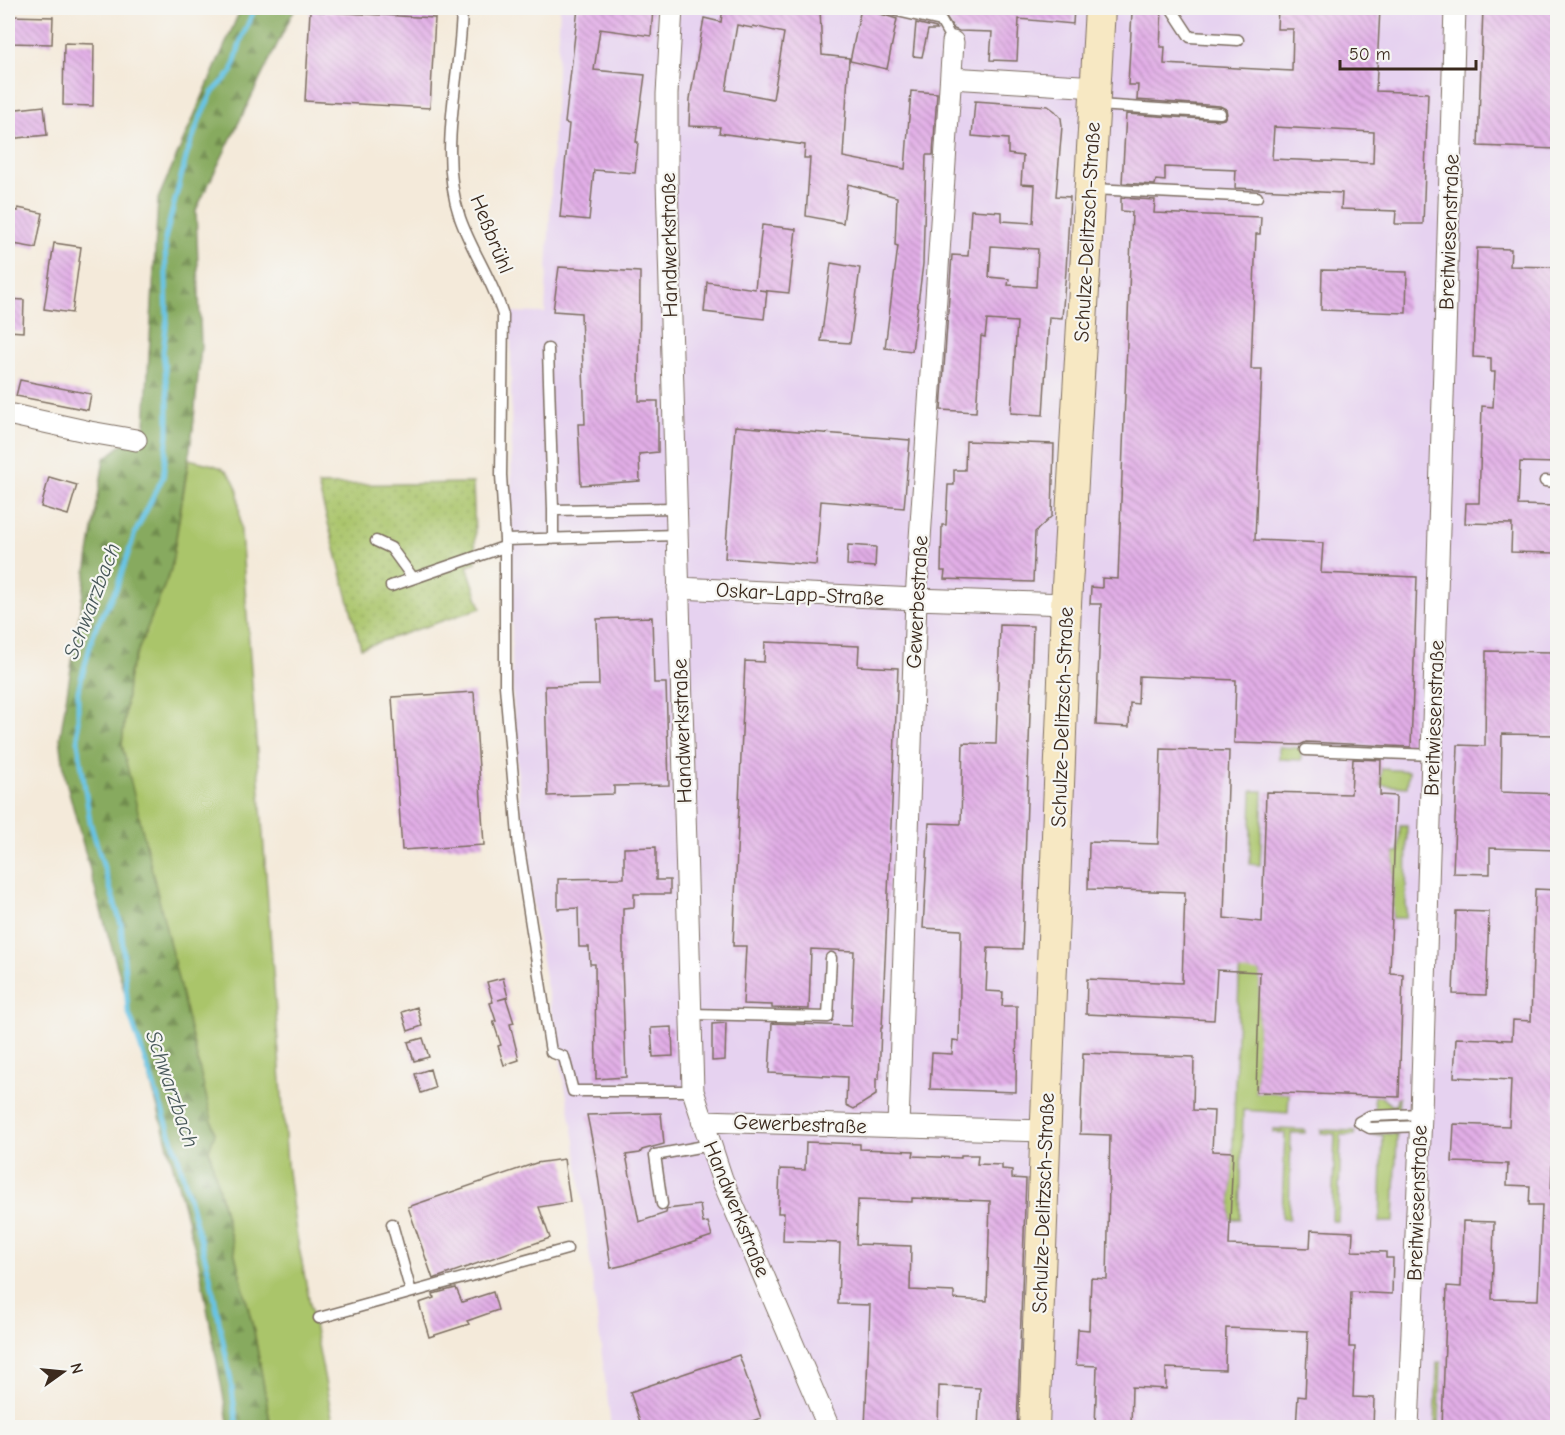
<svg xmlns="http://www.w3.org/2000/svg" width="1565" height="1435" viewBox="0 0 1565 1435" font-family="'Comic Neue',sans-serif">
<defs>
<pattern id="forest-firs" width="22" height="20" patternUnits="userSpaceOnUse" patternTransform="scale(1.5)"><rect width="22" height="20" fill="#87aa5f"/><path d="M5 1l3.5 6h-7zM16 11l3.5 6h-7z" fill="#708b4e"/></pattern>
<pattern id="garden-dots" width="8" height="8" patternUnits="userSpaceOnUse" patternTransform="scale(1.5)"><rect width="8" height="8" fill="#aac56b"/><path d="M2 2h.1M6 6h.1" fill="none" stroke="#93a95c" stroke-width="1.8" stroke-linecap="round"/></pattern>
<pattern id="building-back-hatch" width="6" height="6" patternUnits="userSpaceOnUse" patternTransform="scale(1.5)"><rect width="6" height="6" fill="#e2aee7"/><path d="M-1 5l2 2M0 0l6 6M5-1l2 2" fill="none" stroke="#b88ebb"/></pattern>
</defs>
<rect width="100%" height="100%" fill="#f6f6f2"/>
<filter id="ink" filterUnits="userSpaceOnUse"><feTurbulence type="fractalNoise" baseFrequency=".0167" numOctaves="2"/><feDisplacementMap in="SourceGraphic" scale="12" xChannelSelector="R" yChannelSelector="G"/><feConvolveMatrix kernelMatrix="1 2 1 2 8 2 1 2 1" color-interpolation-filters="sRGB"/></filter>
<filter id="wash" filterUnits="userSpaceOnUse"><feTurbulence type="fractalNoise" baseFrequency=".008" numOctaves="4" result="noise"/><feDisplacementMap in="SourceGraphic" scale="24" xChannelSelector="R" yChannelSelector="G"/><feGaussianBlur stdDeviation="1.35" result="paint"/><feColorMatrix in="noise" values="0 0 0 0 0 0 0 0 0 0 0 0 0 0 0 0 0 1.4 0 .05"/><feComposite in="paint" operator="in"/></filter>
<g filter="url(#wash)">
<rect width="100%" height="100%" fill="#f4eada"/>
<path fill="#e6d2f0" d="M560,8H1557V1427H611L575,1141L537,933L520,806L512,683L511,312L545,313Z"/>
<path fill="#aac56b" stroke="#727844" stroke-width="1.5" d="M189,459C214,466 230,463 238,492L287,1164L296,1232L334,1427H271L254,1331L209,1150L122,745L129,673L171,569Z
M1279,747L1301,748V760L1279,759Z
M1381,769L1409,771L1407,787L1381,785Z
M1252,791H1263L1260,865L1250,864Z
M1400,826H1407L1406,918H1392L1394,852H1399Z
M1240,956H1261L1256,1092L1289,1093L1288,1113L1243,1110L1240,1219H1230Z
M1374,1096H1380L1392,1106L1396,1104L1397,1097H1399L1398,1114L1375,1111Z
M1273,1129L1305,1130V1133H1291L1289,1219H1282L1285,1133L1273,1132Z
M1321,1130L1355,1131V1135H1341L1338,1221H1332L1335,1134L1321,1133Z
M1374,1133L1397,1134L1394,1222H1380L1383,1135H1373Z
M1441,1362L1439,1427H1435L1437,1363Z"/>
<path fill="url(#forest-firs)" stroke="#616a3e" stroke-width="1.5" d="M241,8H295L196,210L201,346L193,429L171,569L129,673L122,745L215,1133L209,1150L254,1331L271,1427H229L199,1264L156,1101L98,900L65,777L60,738L104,459L145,426L158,199Z"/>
<path fill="url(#garden-dots)" stroke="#727844" stroke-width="1.5" d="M473,483L476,563L467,566L481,608L361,648L318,485Z"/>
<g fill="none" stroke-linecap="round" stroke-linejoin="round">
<path stroke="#67c4e5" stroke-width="5" d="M237,1428L231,1381L210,1276L177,1153L128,1010L121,924L90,822L78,742V691L94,631L117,587L135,533L163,477L168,434V397L163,352L167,319L165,239L187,154L200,118L212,93L232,72L241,40L255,8"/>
</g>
<g id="blocks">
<path fill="url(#building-back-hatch)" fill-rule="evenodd" d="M578,8H653L651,36L600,29L594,70L645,75L636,142H638L635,173L594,170L589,220L560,217L569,124L565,123Z
M723,8H820L822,55L849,58L843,157L905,169L911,91L937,93L933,155H926L923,264L912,351L885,348L898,246L895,245L897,197L848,184L843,223L806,216L810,158H804L805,145L719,133L720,127L689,126L690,99L704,18L721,22ZM737,25L752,28L753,26L784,33L773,99L726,90Z
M861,8L897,19L887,69L850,61Z
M917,8H1074L1073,24L1019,19L1017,61L990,60L992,32L959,31L954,29L945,15Z
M1142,8H1162L1160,47H1165L1164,64L1292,71L1293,29H1277L1278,8H1380L1376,91L1428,93L1423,224H1395L1396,211L1341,209L1342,193L1235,188L1236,170L1165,167V181L1156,180L1155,185L1122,183L1126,114L1220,120L1224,119L1227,114L1226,109L1220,106L1137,100L1138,85H1128L1132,12H1142ZM1274,127L1374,132L1373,163L1272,159Z
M1483,8H1557V149L1478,146Z
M310,11L435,18L430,108L305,101Z
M8,16L53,17L52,44L8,43Z
M916,23L936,28L937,30H928L922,57L913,56Z
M64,43L94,44L93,106L63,105Z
M975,101L1048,106L1055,111L1061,118L1062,126L1056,196L1070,197L1066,271L1062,318L1049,317L1043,415L1011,413L1017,322L987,320L985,337L981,336L976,412L941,410L952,255L968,256L971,210L1002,212V221L1033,223L1035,185L1021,184L1023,156L1008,154V139L972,136ZM991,246L1038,249L1036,287L1008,285L1009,279L989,277Z
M44,106L47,135L8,139V110Z
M1121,198L1155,200L1154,213L1261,217L1260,234H1256L1251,369H1262L1255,540L1323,543L1321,573L1417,577L1411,747L1306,742L1300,745L1234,743L1236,680L1139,676L1138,704L1130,703L1129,727L1096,725L1101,604H1090L1091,587L1102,588V578L1118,579L1132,212L1121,211Z
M18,208L43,213L36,248L8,243V209L18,211Z
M762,225L796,229L789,293L759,290L767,291L764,319L704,312L707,282L755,289Z
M54,243L81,247L72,313L44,309Z
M1477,248L1511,249L1510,266L1557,267V463L1520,462L1518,505L1557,506V553L1511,552L1512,524L1465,523L1466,503H1479L1482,406L1493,407L1495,372H1491V358L1473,357Z
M831,263L860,268L850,343L821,341Z
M559,267L640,272L639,401H658V452L639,454L640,481L581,485L578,424H585L581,313L553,311Z
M1322,270L1407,272L1406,313L1321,310Z
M8,299L24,300L23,332L8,331Z
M20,380L91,394L88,410L16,396Z
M735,426L910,440L904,508L821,501L816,565L725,558Z
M966,441L1054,444L1052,516L1035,532L1033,582L944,579L945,571H941L942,525H946L948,485H954V470H965Z
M49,477L77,485L68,515L41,507Z
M848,545L876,547L875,567L847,565Z
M652,617L654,683H666L669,785L614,786V794L548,796L545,686L599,685L597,619Z
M1000,625L1033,626L1022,949L988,948L986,991L1003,992L1002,1006H1017L1016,1092L930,1089L932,1053L952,1054L953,1040L959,1041L961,930L923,928L929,823L961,824L963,743L996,744Z
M765,642L859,646L858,666L898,668L882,1028H881L879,1079H876V1095L854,1109L846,1105L847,1077L769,1073L772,1023L851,1026L854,951L811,949L809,1009L772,1008V1005L743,1004L746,946H733L745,661L764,662Z
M1486,651L1557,652V735L1502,734L1501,792L1557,794V850L1490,848V874L1453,873L1458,745L1485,746Z
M474,692L484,845L402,850L392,697Z
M1161,749L1229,751L1224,918L1262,922L1266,792L1351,794L1353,759L1381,760L1380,795L1396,796L1390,973L1403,974L1399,1097L1256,1092L1260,972L1217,970L1214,1020L1086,1014L1087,979L1182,983L1185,892L1088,889L1089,842L1158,844Z
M656,847V880H670V894H634V907L623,908V965H622L626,1077L596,1079L595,964H590L589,947H579L578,908L558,909V879L624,878V848Z
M1535,889L1557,890V1081H1555L1553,1127L1557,1128V1166H1552L1551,1196H1557V1428H1442L1447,1286L1461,1287L1463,1221L1494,1222L1492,1299L1538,1300L1542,1205H1529L1530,1186L1507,1185L1508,1164L1452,1162L1454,1124L1509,1126L1511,1080L1454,1077L1456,1038L1512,1040L1513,1020L1531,1021Z
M1456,911L1489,912L1486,995L1453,994Z
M503,978L508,997L498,1000L506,998L514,1023L510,1024L519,1060L504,1065L498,1046L501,1045L493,1021H496L490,1003L493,1002L487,982Z
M417,1007L422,1026L408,1031L402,1012Z
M726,1023L725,1060L712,1061V1024Z
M672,1027L673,1056L653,1057L651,1028Z
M423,1038L429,1057L414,1061L408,1042Z
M1083,1053L1194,1057L1193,1110L1214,1111L1212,1151L1233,1152L1229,1245L1310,1248L1311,1230L1353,1232L1352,1251L1386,1252V1258H1393L1392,1294L1351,1292L1349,1347H1355L1353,1397L1374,1398L1373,1428H1296L1298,1396L1305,1397L1308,1331L1226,1328L1225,1370L1166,1368V1389L1132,1387L1131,1428H1095L1097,1366L1076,1365L1078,1329L1089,1330L1091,1278L1107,1279L1110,1135L1080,1134Z
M430,1069L435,1088L421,1093L415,1074Z
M661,1113L664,1144L642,1150L640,1153L626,1155L639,1222L666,1213L667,1209L700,1205L703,1223L708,1222L712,1236L625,1265L611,1268L595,1155L587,1115Z
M806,1142L860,1144V1149L914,1151L913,1156L961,1158V1155H978L977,1164L1002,1165V1169L1012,1170V1178L1026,1179L1017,1428H978L980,1388L939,1386L938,1428H865L870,1305L838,1304L840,1243L783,1241L784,1213H778L780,1169L805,1170ZM912,1198L990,1201L987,1301L954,1299V1292L910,1290L911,1246L856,1244L858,1200L912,1202Z
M564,1159L570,1202L539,1207L550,1238L433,1279L408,1207L536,1163Z
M456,1288L462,1302L493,1292L498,1310L467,1321L469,1324L429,1337L419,1303L434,1298L433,1294Z
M739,1355L761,1418L732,1428H642L630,1392Z"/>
</g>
</g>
<g filter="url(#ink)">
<use href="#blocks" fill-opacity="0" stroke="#7c6d60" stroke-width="1.5"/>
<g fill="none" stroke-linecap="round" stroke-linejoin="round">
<g stroke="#7c6d60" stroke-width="13">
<path id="lane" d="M462,8C461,77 437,150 460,218C472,252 493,281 503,315L501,475L505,540V686L519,848L551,1052L564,1057L573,1091H693
M884,8L941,21L953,42
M1171,8L1190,37L1238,40
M1098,105L1220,113
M1093,189L1257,197
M548,349L553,510L675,508
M1545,481L1558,482
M553,510V539
M505,540L676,535
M376,541L391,548L413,578
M391,586L504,547
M1306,750L1433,755
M691,1014L828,1017L831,958
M1359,1122L1370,1116L1421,1114
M1359,1122L1370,1128L1420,1126
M662,1204L655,1155L710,1145
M392,1224L411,1292
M319,1318L567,1249"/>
</g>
<g stroke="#7c6d60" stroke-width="23">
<path id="street" d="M672,8L667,94V180L693,1091L722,1179L829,1428
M951,78L1096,87
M8,414L90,432L136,440
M678,588L916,599L1066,604
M702,1121L1046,1131
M898,1127L916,599L953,42
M1408,1428L1421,1114L1455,8"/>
</g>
<g stroke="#7c6d60" stroke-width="32">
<path id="secondary" d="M1034,1428L1066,604L1100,8"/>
</g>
<use href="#lane" stroke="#fff" stroke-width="10"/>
<use href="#street" stroke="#fff" stroke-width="21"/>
<use href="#secondary" stroke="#f7e8c3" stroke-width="30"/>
</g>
</g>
<g text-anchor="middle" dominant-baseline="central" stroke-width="4.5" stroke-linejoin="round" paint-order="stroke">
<g font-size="21" fill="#3b2a1e" stroke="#f6f6f2">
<text transform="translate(1087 232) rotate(-87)">Schulze-Delitzsch-Straße</text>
<text transform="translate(1449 232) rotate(-88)">Breitwiesenstraße</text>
<text transform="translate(492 234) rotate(68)">Heßbrühl</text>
<text transform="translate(669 245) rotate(-91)">Handwerkstraße</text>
<text transform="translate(800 594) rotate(3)">Oskar-Lapp-Straße</text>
<text transform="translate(917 602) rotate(-87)">Gewerbestraße</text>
<text transform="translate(1062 717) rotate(-88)">Schulze-Delitzsch-Straße</text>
<text transform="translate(1434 718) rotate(-88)">Breitwiesenstraße</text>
<text transform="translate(682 731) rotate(-92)">Handwerkstraße</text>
<text transform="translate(800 1124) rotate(2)">Gewerbestraße</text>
<text transform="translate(1043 1203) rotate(-88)">Schulze-Delitzsch-Straße</text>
<text transform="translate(1417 1203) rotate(-88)">Breitwiesenstraße</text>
<text transform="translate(737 1209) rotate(68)">Handwerkstraße</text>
</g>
<g font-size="22" font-style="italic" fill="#48585a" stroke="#f6f6f2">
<text transform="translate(92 601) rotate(-69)">Schwarzbach</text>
<text transform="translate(172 1089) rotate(71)">Schwarzbach</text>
</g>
</g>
<rect width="1565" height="1435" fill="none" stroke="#f6f6f2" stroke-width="30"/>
<g transform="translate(63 1372) rotate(75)" stroke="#f6f6f2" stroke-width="4.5" paint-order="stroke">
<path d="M0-4.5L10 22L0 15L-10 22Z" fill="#3b2a1e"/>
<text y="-9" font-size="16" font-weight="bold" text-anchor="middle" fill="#3b2a1e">N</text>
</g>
<path d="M1340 60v9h136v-9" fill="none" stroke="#3b2a1e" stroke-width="3"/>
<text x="1349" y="60" font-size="18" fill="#3b2a1e" stroke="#f6f6f2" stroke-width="4.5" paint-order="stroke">50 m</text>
</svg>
